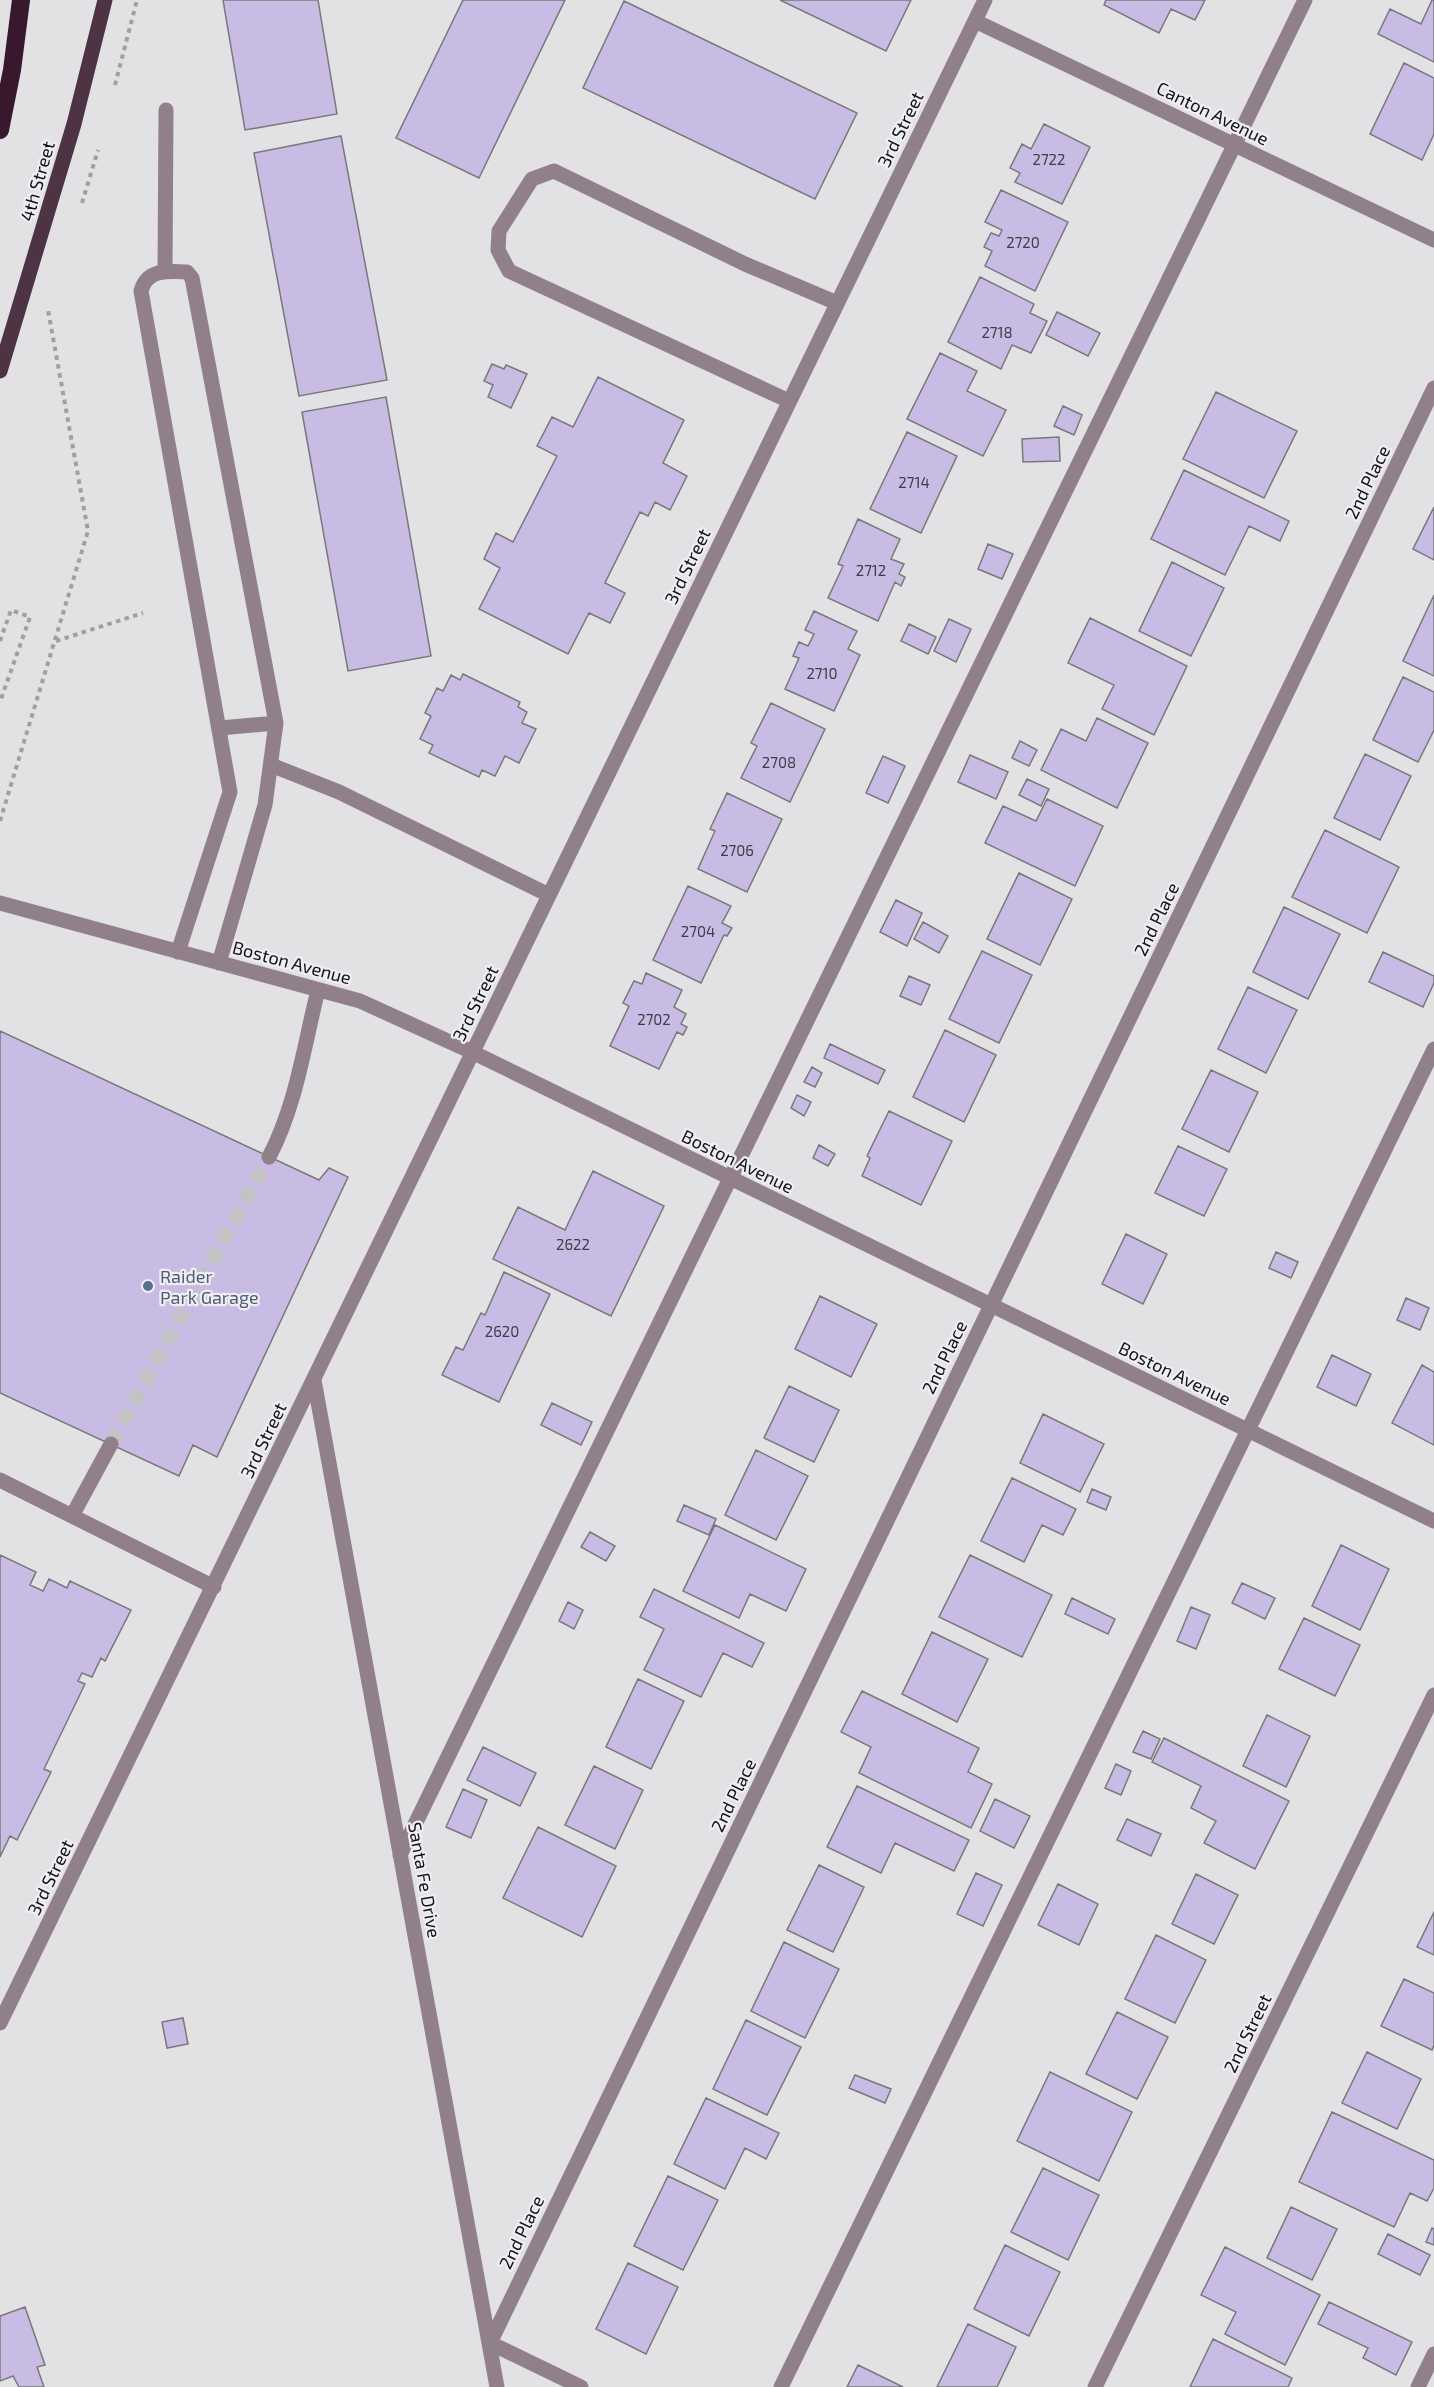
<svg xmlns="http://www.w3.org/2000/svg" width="1434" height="2387" viewBox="0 0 1434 2387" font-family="'Exo 2',sans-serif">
<rect width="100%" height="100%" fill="#e2e1e4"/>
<path fill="#c8bce4" stroke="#79787b" stroke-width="1.5" d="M223,0H318L337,114L245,130Z
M463,0H565L479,178L396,138Z
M780,0H911L886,51Z
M1106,0H1205L1195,20L1171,9L1159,33L1104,5Z
M1432,0H1434V62L1378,34L1390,9L1421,24Z
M624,1L857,113L815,199L583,88Z
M1404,63L1434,78V134L1422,160L1370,134Z
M1044,124L1090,147L1062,204L1015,182L1020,173L1010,168L1022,144L1031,149Z
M341,136L387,380L299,396L254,153Z
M1001,190L1068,222L1035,291L985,266L992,251L984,247L991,233L999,236L1002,230L985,222Z
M980,277L1034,304L1030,313L1047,321L1031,353L1012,345L1001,369L948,342Z
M1057,312L1100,333L1088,356L1046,335Z
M940,353L977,371L967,391L1006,410L983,456L907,419Z
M492,364L504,369L506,365L527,374L511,408L488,397L493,385L484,381Z
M598,377L684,420L663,463L687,476L670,510L655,502L648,516L640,512L605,583L625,593L610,623L589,613L568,654L479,609L500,568L484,559L496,533L513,542L557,456L537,446L552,417L573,427Z
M1216,392L1297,431L1264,498L1183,459Z
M386,397L431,656L348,671L302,412Z
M1063,406L1082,415L1074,435L1054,426Z
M907,432L957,456L921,533L870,509Z
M1059,437L1060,461L1023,462L1022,439Z
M1184,470L1289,521L1280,541L1249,526L1225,575L1151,539Z
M1434,507V560L1413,549Z
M858,519L900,539L891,559L904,564L899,574L905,577L901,586L895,582L878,621L828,598L843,566L838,564Z
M988,544L1013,554L1002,579L978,569Z
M1172,562L1224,588L1191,656L1139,631Z
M1434,595V676L1403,661Z
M814,611L857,631L848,649L860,655L834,711L785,689L799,658L793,656L799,642L808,646L814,634L805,630Z
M1090,618L1187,666L1154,735L1102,709L1114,685L1068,663Z
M949,619L971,629L956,662L934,651Z
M909,624L936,637L928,654L901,641Z
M463,674L520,702L518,707L527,712L522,723L536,729L519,763L505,756L495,776L482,770L479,777L429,753L433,745L420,739L431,716L425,713L437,688L443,691L451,675L460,680Z
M1403,677L1434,692V730L1418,762L1373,740Z
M771,703L825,729L790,802L741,778L757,746L751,743Z
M1097,718L1148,743L1117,808L1041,770L1061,729L1086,741Z
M1020,741L1037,750L1029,766L1012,758Z
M1365,754L1411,776L1380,840L1334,818Z
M970,755L1008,772L996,799L958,782Z
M883,756L905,766L888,803L866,793Z
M1027,779L1049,789L1041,806L1019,795Z
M727,793L782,819L747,892L698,869L715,831L710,829Z
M1047,799L1103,826L1075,886L985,843L1003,806L1036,821Z
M1325,830L1399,867L1367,933L1292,897Z
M1019,873L1072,899L1040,965L987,939Z
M688,886L731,906L722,923L732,928L727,936L724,935L701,983L653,960Z
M896,900L922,913L907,946L880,932Z
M1284,907L1340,934L1308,999L1253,972Z
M923,922L948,936L939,953L914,939Z
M982,951L1032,975L999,1043L949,1019Z
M1383,952L1434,976V983L1423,1007L1369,982Z
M646,973L682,990L674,1007L686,1014L681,1024L687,1027L683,1035L677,1032L659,1069L610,1046L629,1006L623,1003L634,981L642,984Z
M909,976L930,985L921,1005L900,996Z
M1248,987L1297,1010L1266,1073L1218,1049Z
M945,1030L996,1055L964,1122L913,1097Z
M0,1031L319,1180L329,1168L348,1177L217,1457L193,1445L179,1476L0,1393Z
M830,1044L885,1070L878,1084L824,1058Z
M812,1067L822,1073L815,1087L804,1082Z
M1211,1070L1258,1092L1229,1152L1182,1129Z
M797,1095L811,1102L804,1116L791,1108Z
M889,1111L952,1141L921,1205L862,1176L870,1158L867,1156Z
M819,1145L835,1154L828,1166L813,1158Z
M1178,1146L1227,1169L1204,1216L1155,1193Z
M593,1171L664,1206L611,1316L493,1259L518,1207L565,1230Z
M1126,1234L1167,1254L1143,1304L1102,1284Z
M1276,1252L1298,1262L1291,1278L1269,1268Z
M504,1272L550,1294L499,1402L442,1375L456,1347L463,1350L481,1313L485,1315Z
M820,1296L877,1324L851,1377L795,1349Z
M1406,1298L1429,1308L1420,1330L1397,1320Z
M1332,1355L1371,1374L1356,1406L1317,1387Z
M1422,1365L1434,1372V1445L1392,1423Z
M789,1386L839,1410L814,1462L764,1438Z
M552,1403L592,1422L581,1445L541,1425Z
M1043,1414L1104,1444L1080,1492L1020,1463Z
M756,1450L808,1476L776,1540L725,1515Z
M1012,1478L1076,1509L1063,1535L1042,1525L1024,1562L981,1541Z
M1092,1489L1111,1497L1106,1510L1087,1502Z
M684,1505L716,1519L709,1535L677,1521Z
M715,1525L806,1569L786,1611L750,1594L739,1618L683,1591Z
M590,1532L615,1546L606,1561L581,1547Z
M1341,1545L1389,1569L1360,1630L1312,1606Z
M0,1555L36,1572L30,1585L43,1591L49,1579L67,1588L70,1581L131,1610L105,1661L101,1658L92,1677L82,1673L78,1681L85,1684L44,1769L51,1772L17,1840L10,1836L0,1857Z
M970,1555L1052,1595L1022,1657L939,1617Z
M1242,1583L1275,1598L1265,1619L1232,1603Z
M654,1589L764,1643L752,1667L723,1653L701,1697L644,1670L664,1629L640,1617Z
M1072,1598L1115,1619L1108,1634L1065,1614Z
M568,1602L583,1610L574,1629L559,1621Z
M1191,1607L1210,1615L1196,1649L1177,1641Z
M1304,1618L1360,1645L1335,1696L1279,1669Z
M932,1632L988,1659L957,1722L902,1694Z
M638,1679L684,1701L651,1769L606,1747Z
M862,1691L979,1748L968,1772L992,1784L971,1828L859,1773L871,1747L841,1732Z
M1267,1715L1310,1736L1286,1787L1243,1766Z
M1143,1731L1160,1739L1151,1759L1133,1752Z
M1164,1738L1289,1801L1255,1869L1204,1843L1216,1821L1191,1808L1201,1786L1152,1762Z
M483,1747L536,1773L520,1806L467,1780Z
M1116,1764L1131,1771L1121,1795L1105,1788Z
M594,1766L643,1790L615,1849L565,1825Z
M857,1786L969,1840L954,1871L895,1843L881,1873L827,1847Z
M463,1789L487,1800L471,1838L446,1827Z
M995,1799L1030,1816L1014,1848L980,1831Z
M1127,1819L1161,1834L1151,1856L1117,1840Z
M538,1827L616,1866L582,1937L503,1898Z
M819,1865L864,1887L833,1952L787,1930Z
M976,1873L1002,1885L983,1926L957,1914Z
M1196,1874L1238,1895L1214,1944L1172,1924Z
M1058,1884L1098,1904L1079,1945L1038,1925Z
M1434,1912V1955L1417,1947Z
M1156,1935L1206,1960L1175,2023L1125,1999Z
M784,1942L839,1969L805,2038L751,2011Z
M1404,1979L1434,1993V2045L1432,2050L1381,2026Z
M1117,2012L1168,2037L1137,2099L1086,2074Z
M183,2018L188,2044L167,2048L162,2022Z
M746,2020L801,2047L767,2115L713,2089Z
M1367,2052L1421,2079L1397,2129L1342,2103Z
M1050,2072L1132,2112L1099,2181L1017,2141Z
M855,2075L891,2089L885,2103L849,2088Z
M706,2098L779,2133L766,2159L745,2148L725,2189L674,2164Z
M1332,2112L1434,2160V2188L1427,2201L1410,2193L1394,2227L1299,2182Z
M1043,2168L1099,2195L1068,2260L1011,2232Z
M668,2176L718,2200L683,2270L634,2246Z
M1291,2207L1337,2229L1312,2280L1267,2258Z
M1432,2228L1434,2229V2245L1426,2242Z
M1388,2234L1430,2255L1420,2275L1378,2254Z
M1005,2245L1060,2272L1029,2336L974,2309Z
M1225,2247L1320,2295L1285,2365L1225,2334L1236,2312L1201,2295Z
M628,2263L678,2287L646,2354L596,2329Z
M1329,2302L1412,2342L1396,2375L1363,2358L1368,2348L1318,2324Z
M25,2307L45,2365L37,2367L44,2387H19L13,2376L0,2381V2316Z
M968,2324L1016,2347L997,2387H937Z
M1213,2339L1292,2378L1288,2387H1190Z
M858,2365L903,2387H847Z"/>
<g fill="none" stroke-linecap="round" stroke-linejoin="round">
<path stroke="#c3c2c5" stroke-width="15" stroke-dasharray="15 8" stroke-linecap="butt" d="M111,1444L269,1157"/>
<path stroke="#a09fa1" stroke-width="4" stroke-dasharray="4.5 4.5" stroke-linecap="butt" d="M115,85L137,0
M82,203L98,150
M0,641L11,610L30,617L0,702
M56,641L143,613
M0,821L88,531L48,310"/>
<path stroke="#91808a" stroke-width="15" d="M975,21L1434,240
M165,272L166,110
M789,401L509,271L498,250L499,231L532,179L554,171L745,264L837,303
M220,728L276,723
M271,765L339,792L549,895
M0,903L360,1001L472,1052L1434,1521
M178,952L230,792L141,291C147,269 167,271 187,272L192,278L276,723L265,805L219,963
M269,1157C296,1106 304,1046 318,990
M314,1380L497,2387
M0,1480L214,1587
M72,1516L111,1444
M400,1855L1305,0
M0,2023L985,0
M581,2387L490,2343L1434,388
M781,2387L1434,1049
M1095,2387L1434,1695
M1418,2387L1434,2354"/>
<path stroke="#4e3344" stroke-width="15" d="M0,371L74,124L105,0"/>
<path stroke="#37182c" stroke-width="18" d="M0,130L12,70L21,0"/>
</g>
<circle fill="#5c6f8a" stroke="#efeef2" stroke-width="2" cx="148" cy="1286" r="6"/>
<g text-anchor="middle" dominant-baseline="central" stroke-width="4.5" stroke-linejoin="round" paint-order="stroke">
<g font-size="15" fill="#403c48">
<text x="1049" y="159">2722</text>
<text x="1023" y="242">2720</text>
<text x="997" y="332">2718</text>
<text x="914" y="482">2714</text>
<text x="871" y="570">2712</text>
<text x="822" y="673">2710</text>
<text x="779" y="762">2708</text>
<text x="737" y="850">2706</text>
<text x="698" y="931">2704</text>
<text x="654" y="1019">2702</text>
<text x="573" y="1244">2622</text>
<text x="502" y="1331">2620</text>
</g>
<g font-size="18" fill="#131214" stroke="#efeef2">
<text transform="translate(1213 113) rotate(26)">Canton Avenue</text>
<text transform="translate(900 129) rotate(-64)">3rd Street</text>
<text transform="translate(37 181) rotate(-74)">4th Street</text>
<text transform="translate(1367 482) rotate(-64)">2nd Place</text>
<text transform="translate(687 566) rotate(-64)">3rd Street</text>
<text transform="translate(1156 919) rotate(-64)">2nd Place</text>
<text transform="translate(292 962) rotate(15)">Boston Avenue</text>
<text transform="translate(475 1003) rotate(-64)">3rd Street</text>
<text transform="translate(738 1161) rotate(26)">Boston Avenue</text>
<text transform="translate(944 1357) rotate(-64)">2nd Place</text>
<text transform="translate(1175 1373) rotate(26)">Boston Avenue</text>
<text transform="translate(263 1440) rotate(-64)">3rd Street</text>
<text transform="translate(733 1795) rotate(-64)">2nd Place</text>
<text transform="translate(50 1877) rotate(-64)">3rd Street</text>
<text transform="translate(425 1880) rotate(80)">Santa Fe Drive</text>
<text transform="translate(1247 2033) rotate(-64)">2nd Street</text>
<text transform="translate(521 2232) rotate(-64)">2nd Place</text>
</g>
<g font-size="18" fill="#4e5e75" stroke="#efeef2" text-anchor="start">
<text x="160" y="1276">Raider<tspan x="160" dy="21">Park Garage</tspan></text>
</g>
</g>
</svg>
